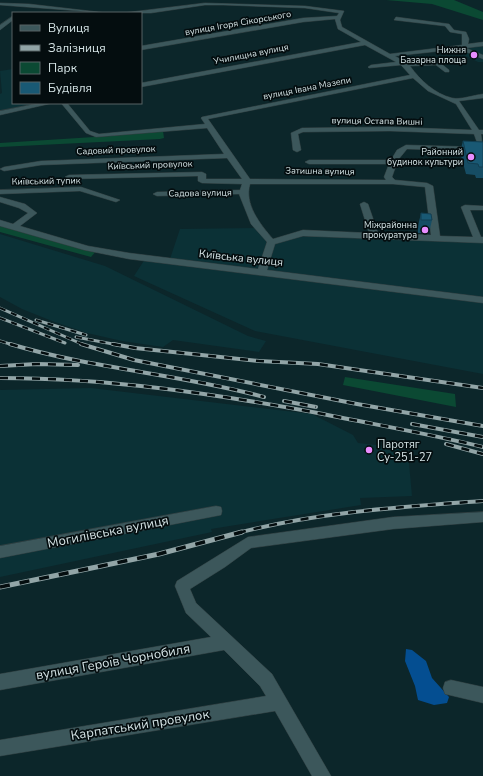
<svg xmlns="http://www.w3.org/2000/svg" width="483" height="776" viewBox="0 0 483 776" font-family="'Nunito Sans',sans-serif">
<rect width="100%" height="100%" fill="#0c262a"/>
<path fill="#0b3136" d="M483,45V62H478L452,49Z
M13,69V103H40L0,111V94L2,93L0,71Z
M257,228L271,242L294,234L483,240V374L255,331L134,276L145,259L169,262L180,229Z
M0,234L105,266L248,336L266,341L259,352L173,340L163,347L122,341L87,333L52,321L22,309L0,297Z
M91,388L312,414L353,435L358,443L394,447L408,452L412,496L360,498L361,505L211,529L212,532L0,577V390Z"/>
<path fill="#0b4933" d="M386,0H454L483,12V20L432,4Z
M163,131L164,138L160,139L0,147V143L110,136Z
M0,223L97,250L91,257L0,232Z
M345,377L455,394L456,407L343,385Z"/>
<path fill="#044e91" d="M406,649L412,650L426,661L432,678L449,697L447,703L434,705L418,700L415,686L405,661Z"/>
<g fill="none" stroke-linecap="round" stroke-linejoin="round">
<g stroke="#2f3e40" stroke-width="1">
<path id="minor" d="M0,3L29,4L107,13L0,5Z
M205,3L305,6L344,11L340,20L342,27L390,54L462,45V34L450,32L445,26L394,20L396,17L449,24L454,30L466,32L469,39L468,44L483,42V46L466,48L483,55V59L459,49L395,56L407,63L439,62L449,70V72H445L436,65L410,66C420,80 435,94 452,98C460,100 474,95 483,94V98L459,101L479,130H483V134H481L483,150L479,148L474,134L390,131L303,132L298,134L301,150L297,152L293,150L291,133L302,128L390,127L472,130L456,104L428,91L413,78L208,119L250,179L386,180L384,177L389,164H309L305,162L309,160H391L397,150L406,145L477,147V151H474L407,149L398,160L392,177L395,180L427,183L433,186L440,236L473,237L461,207L465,205L483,206V210H470L481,237H483V243L303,236L275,244L267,270L483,297V303L129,259L84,250L0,226V220L13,224L28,213L19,208L0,202V197L25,204L37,213L20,226L88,246L129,253L258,269L267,242L251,224L239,194L157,196L153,194L157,192L240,190L242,184L202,183L198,181V176L69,179L65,177L69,175L202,172L206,174V179H242L227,158L41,165L4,171L0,169L4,167L41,161L224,154L207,128L96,137L86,133L61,103H67L90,131L99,134L205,124L201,118L202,117L410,75L401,65L369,68L368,67L371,65L396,62L365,45L141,87V83L361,42L338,29L335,19L303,22L141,50V46L303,18L337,16L339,13L305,8L223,5H205L151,13H123ZM250,184H393L425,187L431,235L378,233L368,204L364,202L360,204L369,233L303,230L273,239C260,224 244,204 250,184Z
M13,16V20L0,30V25Z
M40,103H53L0,115V111Z
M81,187L120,200L116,202L80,191L0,194V190Z
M216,506L221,507L222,511L221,515L216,516L0,558V546Z
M483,512V522L393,529L251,548L225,567L190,589L196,603L272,674L331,776H312L275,711L0,756V740L266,696L260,686L224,650L0,690V674L211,637L186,613L175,586L177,581L248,537L393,517Z
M451,680L483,687V703L445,694L443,688L445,682Z"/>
</g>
<use href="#minor" fill="#3c575b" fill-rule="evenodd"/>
<g stroke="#92a5a7" stroke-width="3">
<path id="rail-far2" d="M0,308L84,345
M0,318L65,343
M36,320L86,335
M76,337L118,345
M0,341L13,345"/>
</g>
<g stroke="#92a5a7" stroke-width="4">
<path id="rail-far1" d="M10,344C93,369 180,374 264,397
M81,344L134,360L357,404L483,426
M113,344L135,348L259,361L318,364L483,388
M0,366L37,364L78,365
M0,378C110,378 216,394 323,414C377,425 430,434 483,447
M284,401L316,407
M412,424L483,437
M446,444L483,454
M238,533C318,512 401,507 483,501"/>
</g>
<g stroke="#92a5a7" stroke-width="5">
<path id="rail" d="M0,587L159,554L242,532"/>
</g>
<use href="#rail-far2" stroke="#040d0f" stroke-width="2" stroke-dasharray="6" stroke-linecap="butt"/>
<use href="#rail-far1" stroke="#040d0f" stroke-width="2.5" stroke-dasharray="8" stroke-linecap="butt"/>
<use href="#rail" stroke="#040d0f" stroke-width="3.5" stroke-dasharray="10" stroke-linecap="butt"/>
</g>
<path fill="#164d64" d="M463,141L483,142V178H476L475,175L466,174L460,152Z
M421,213L432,220L429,233H418V226Z"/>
<path fill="#195974" stroke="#123e51" d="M463,141L483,142V167H479L478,164L468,163Z
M421,213L431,214L432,220H421Z"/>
<g fill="#e98dfe" stroke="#040d0f" stroke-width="1.5">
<circle cx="474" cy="55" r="4"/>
<circle cx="471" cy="157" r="4"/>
<circle cx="425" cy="230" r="4"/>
<circle cx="369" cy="450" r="4"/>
</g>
<g text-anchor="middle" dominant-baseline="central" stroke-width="3.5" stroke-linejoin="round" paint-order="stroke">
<g font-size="9" fill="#d4e3e5" stroke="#040d0f">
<text transform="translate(238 23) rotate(-10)">вулиця Ігоря Сікорського</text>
<text transform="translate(251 54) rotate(-11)">Училищна вулиця</text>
<text transform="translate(307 88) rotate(-11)">вулиця Івана Мазепи</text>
<text transform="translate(377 121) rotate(1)">вулиця Остапа Вишні</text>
<text transform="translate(116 150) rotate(-2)">Садовий провулок</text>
<text transform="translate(150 165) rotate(-2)">Київський провулок</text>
<text transform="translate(320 171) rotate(1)">Затишна вулиця</text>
<text transform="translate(46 181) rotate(-1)">Київський тупик</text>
<text transform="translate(200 193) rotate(-1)">Садова вулиця</text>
</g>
<g font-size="9" fill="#d4e3e5" stroke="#040d0f" text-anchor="end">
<text x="466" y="50">Нижня<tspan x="466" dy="10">Базарна площа</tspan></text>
<text x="463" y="152">Районний<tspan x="463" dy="10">будинок культури</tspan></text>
<text x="417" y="225">Міжрайонна<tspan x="417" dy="10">прокуратура</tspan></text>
</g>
<g font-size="11" fill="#d4e3e5" stroke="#040d0f">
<text transform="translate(241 258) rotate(6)">Київська вулиця</text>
</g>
<g font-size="11" fill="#d4e3e5" stroke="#040d0f" text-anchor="start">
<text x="377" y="444">Паротяг<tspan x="377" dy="13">Су-251-27</tspan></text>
</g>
<g font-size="13" fill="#d4e3e5" stroke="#040d0f">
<text transform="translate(108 532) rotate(-11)">Могилівська вулиця</text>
<text transform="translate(113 662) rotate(-10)">вулиця Героїв Чорнобиля</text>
<text transform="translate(140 725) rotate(-9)">Карпатський провулок</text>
</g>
</g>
<rect x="12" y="12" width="130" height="92" fill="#040d0f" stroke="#576365"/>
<rect x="20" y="25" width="20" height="6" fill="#3c575b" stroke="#576365"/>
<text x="48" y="32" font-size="12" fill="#d4e3e5">Вулиця</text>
<rect x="20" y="45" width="20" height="6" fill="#92a5a7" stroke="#576365"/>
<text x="48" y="52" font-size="12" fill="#d4e3e5">Залізниця</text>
<rect x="20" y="62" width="20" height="12" fill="#0b4933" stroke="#576365"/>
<text x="48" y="72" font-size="12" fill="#d4e3e5">Парк</text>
<rect x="20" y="82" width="20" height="12" fill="#195974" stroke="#576365"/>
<text x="48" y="92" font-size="12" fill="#d4e3e5">Будівля</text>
</svg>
